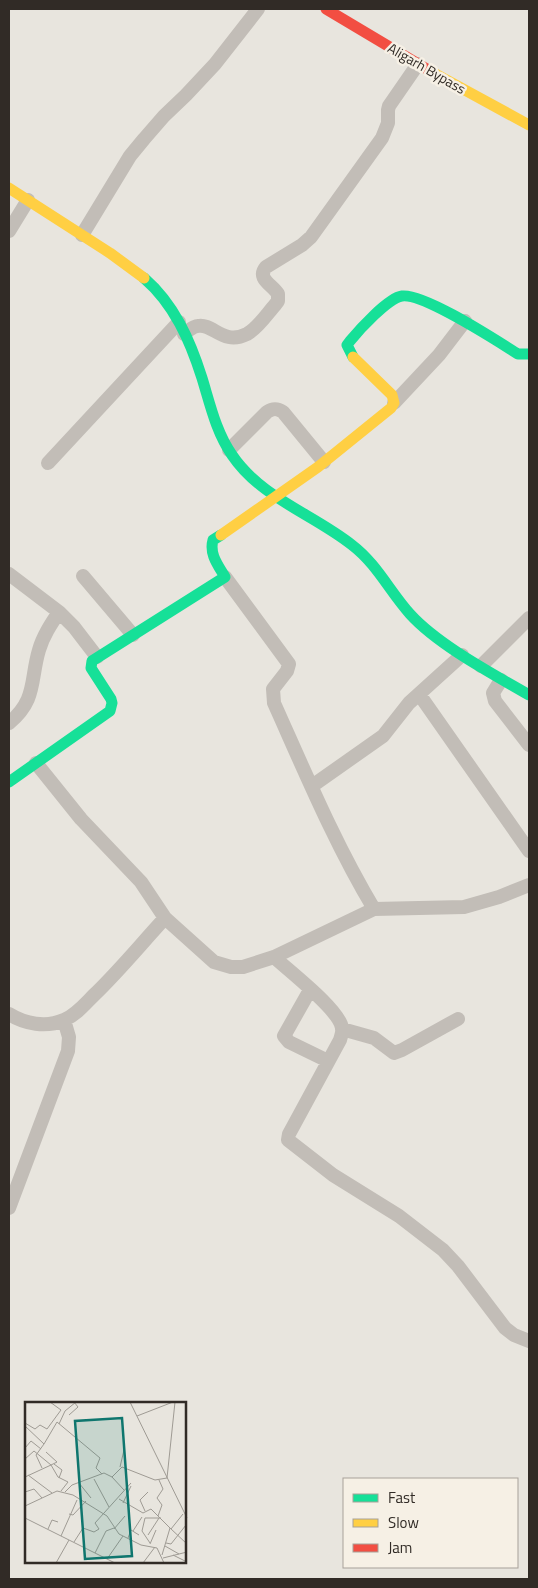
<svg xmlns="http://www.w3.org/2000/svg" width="538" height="1588" viewBox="0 0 538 1588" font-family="'Titillium Web',sans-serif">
<rect width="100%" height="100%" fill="#e8e5de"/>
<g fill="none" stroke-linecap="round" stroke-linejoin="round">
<path stroke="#c2bdb7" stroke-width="14" d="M9,231L28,200
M82,235L130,156L144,139L164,116L186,95L215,64L258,9
M184,334C188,331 193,326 198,326C213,323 223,346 247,334C258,328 267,314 275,305L278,301V294C273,285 256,279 266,267L302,245L311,237L382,138L388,123V110L389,106L418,64
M394,403L439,355L465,321
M229,450L267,412C273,408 277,408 283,412L324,462
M48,463L179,322
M9,574L59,612L74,627L97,657
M83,576L133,635
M225,577L289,664L287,671L273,689L274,703C305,772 335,844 374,909
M481,666L529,618
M501,680L493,693L495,701L529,745
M419,694L529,851
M9,723C37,700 30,680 39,650C43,636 51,624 59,612
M36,763L81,819L141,882L165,918
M312,786L383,736L409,703L462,655
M274,957C289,971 340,1010 342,1028C343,1032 341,1036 340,1040L289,1134L288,1140L333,1175L399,1216L443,1250L458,1266L505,1328L514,1335L529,1341
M310,990L284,1036L289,1042L328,1061
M9,1014C25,1024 46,1028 64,1020C76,1015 85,1004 94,995C119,971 141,944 165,918L214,962L231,967H243L274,957L374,909L464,907L499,897L529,885
M342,1029L374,1038L394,1053L402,1050L458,1019
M9,1208L68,1051L69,1037L64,1020"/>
<path stroke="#16e098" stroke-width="11" d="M144,278C174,304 190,340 202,378C210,404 216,432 232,455C261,498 313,514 352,545C377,564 390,592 410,614C438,645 493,674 529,695
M353,357L347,345L350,341C359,330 388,298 402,296C424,293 497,341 518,354H529
M9,782L110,711L112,703L111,699L91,668L92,661L225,577C218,565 209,554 213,540L221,535"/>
<path stroke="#ffcf43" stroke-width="11" d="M430,71L529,125
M9,188L110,253L144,278
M221,535L318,467L391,408L394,403L392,395L353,357"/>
<path stroke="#f24e42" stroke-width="11" d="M326,9L430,71"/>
</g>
<g text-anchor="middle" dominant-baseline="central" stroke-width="5" stroke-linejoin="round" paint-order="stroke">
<g font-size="14" fill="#312b26" stroke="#f6f0e5">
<text transform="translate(427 68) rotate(30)">Aligarh Bypass</text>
</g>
</g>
<g transform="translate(25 1402)">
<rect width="161" height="161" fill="#e8e5de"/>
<path fill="none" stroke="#9f9b94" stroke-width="1" d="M105,0L162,116M44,13L53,5L49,0M112,14L148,0M0,21L10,27L15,23L22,27L36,8L25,0M34,22L40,9L51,0M0,24L19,42L11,53L17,66M19,42L32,20L75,56L71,66L77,72M0,46L6,39L16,47M0,57L9,49L26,63L32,60L21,50M29,62L37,68L34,76M95,65L99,48M3,73L27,91M0,75L26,63L33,75L43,80L36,89M87,75L99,88M69,77L84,105M54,81L66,96M0,90L9,87L17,96M40,90L47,83L79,71L87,75L97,65L130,78L142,76L150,0M94,97L118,111L126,107L145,126L137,153M98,101L106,84M0,104L32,89L48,93L82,114L94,132L116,143L132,146L139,161M120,109L115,98L123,90M44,112L48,113L61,99M133,114L137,103L132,96L138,87L134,78M0,116L90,161M145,126L162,142M23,127L27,118L33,120M89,127L100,114M146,127L158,112M108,129L117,115M123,133L134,116M36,134L52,98M103,136L106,128L114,133M49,140L58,126L69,130L74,127L70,121L106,81M125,141L117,129L120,116H136M141,141L146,142L161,123M125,142L131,128M140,144L154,152M70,151L81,129L89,126M148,153L162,160M138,156L162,150M82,157L98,134M31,161L44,138M118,161L130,145"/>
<path fill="#0f766e" fill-opacity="0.15" stroke="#0f766e" stroke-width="2.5" d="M97,16L107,154L60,157L50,19Z"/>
<rect width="161" height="161" fill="none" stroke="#312b26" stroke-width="2.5"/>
</g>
<rect width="538" height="1588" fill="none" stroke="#312b26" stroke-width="20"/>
<rect x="343" y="1478" width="175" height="90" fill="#f6f0e5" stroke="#a7a199"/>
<rect x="353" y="1494" width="25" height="8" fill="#16e098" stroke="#a7a199"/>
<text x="388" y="1503" font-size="15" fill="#312b26">Fast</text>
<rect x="353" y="1519" width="25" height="8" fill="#ffcf43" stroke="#a7a199"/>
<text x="388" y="1528" font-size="15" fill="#312b26">Slow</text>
<rect x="353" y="1544" width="25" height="8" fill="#f24e42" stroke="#a7a199"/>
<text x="388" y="1553" font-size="15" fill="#312b26">Jam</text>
</svg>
